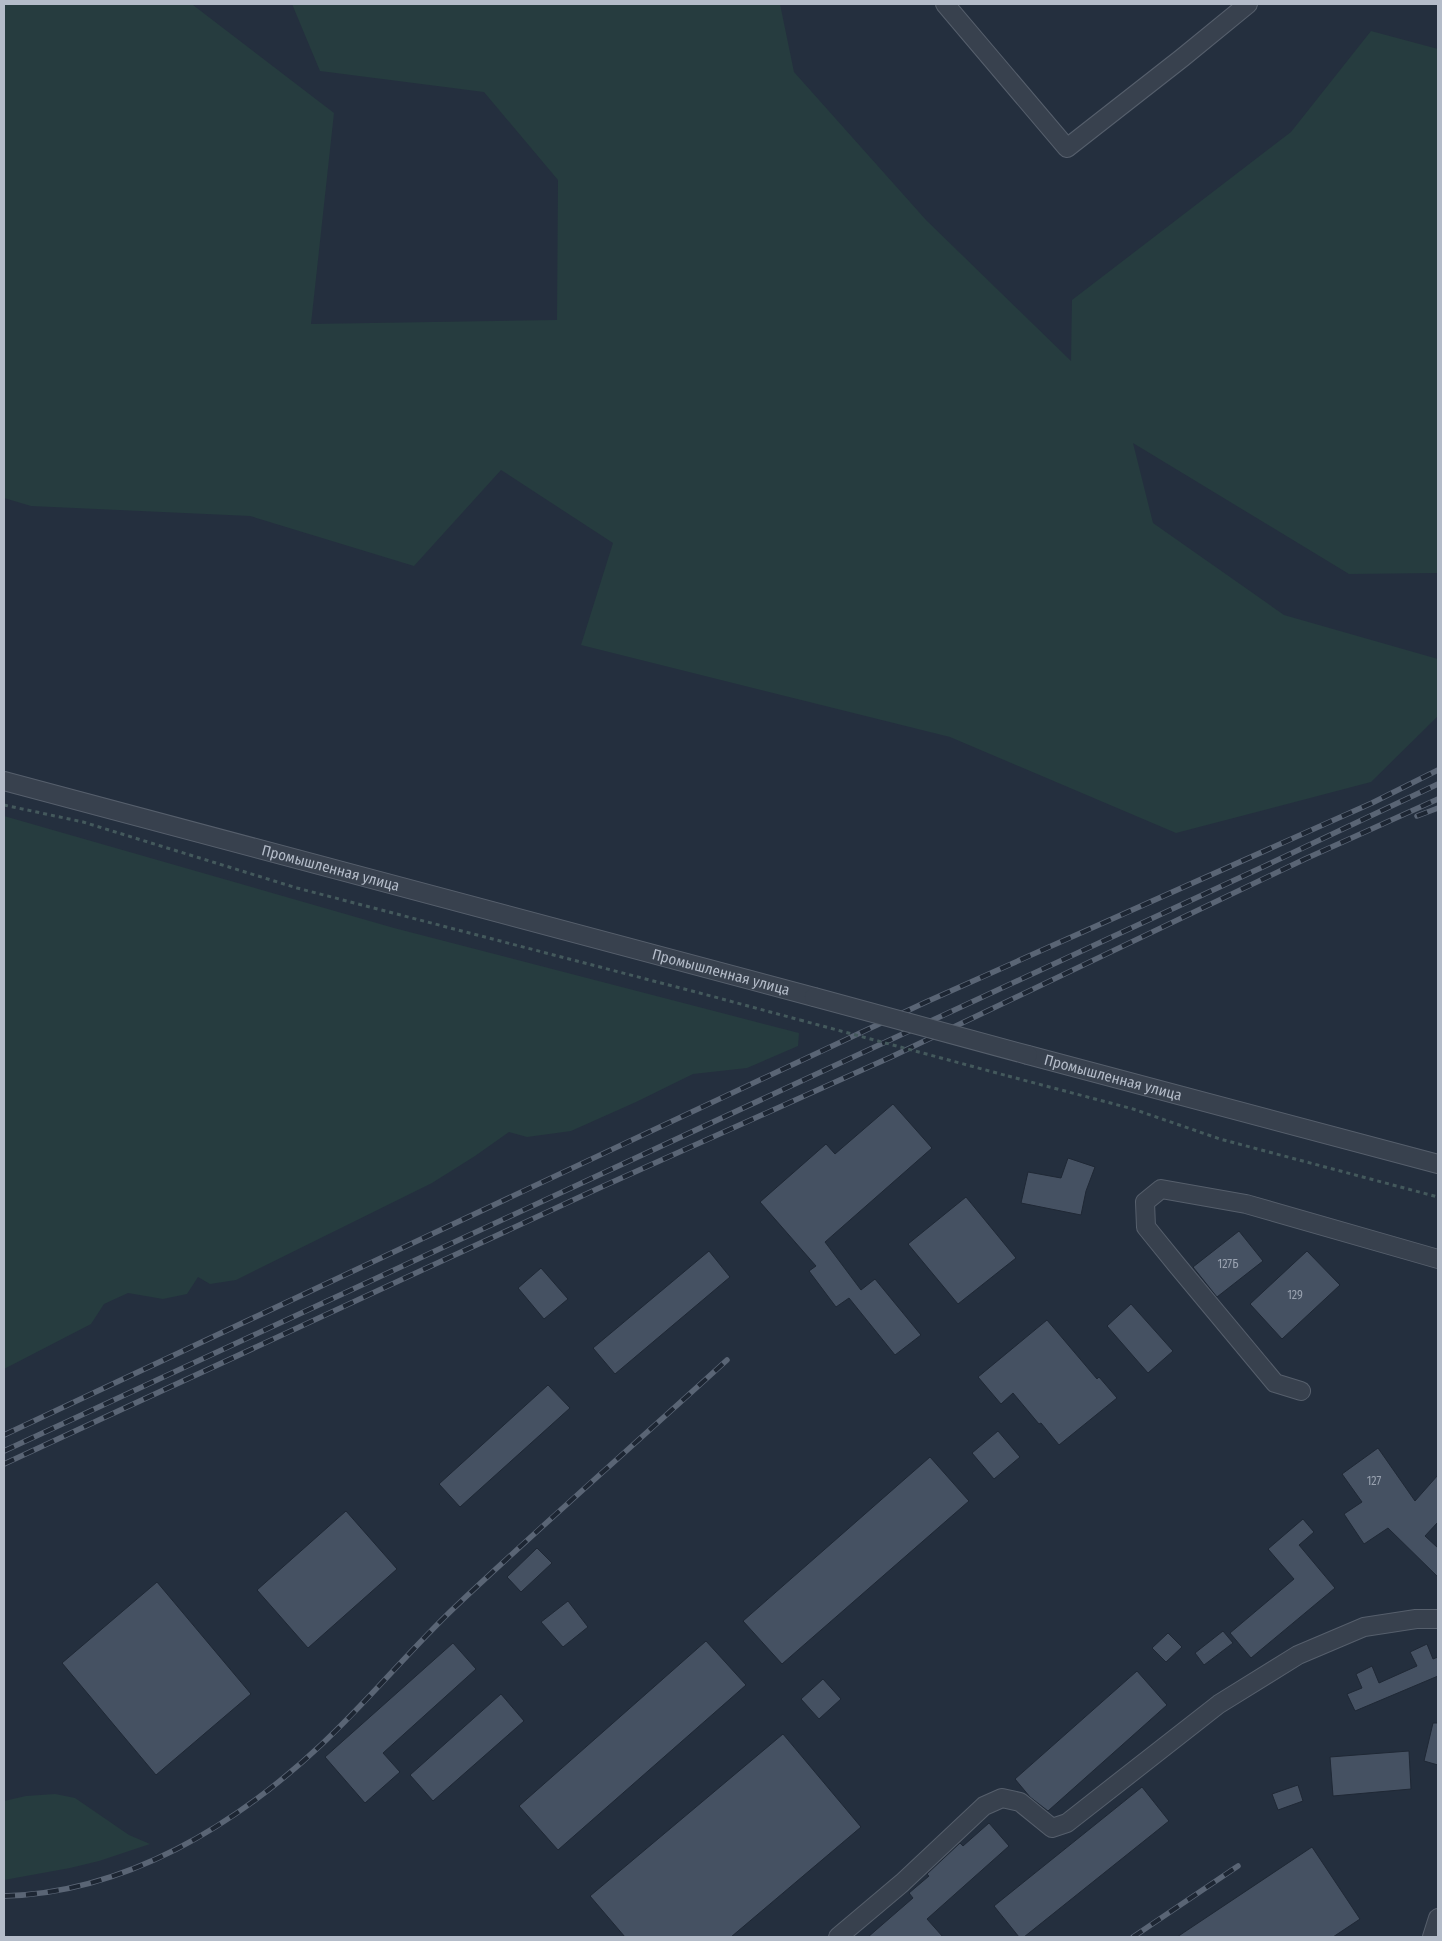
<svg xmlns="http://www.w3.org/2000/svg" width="1442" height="1941" viewBox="0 0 1442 1941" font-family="'Fira Sans Condensed',sans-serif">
<rect width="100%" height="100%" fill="#242f3e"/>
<path fill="#263c3f" d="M4,4L193,5L334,113L311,324L557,320L558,180L484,92L320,71L292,4H780L794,72L926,220L1071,361L1072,300L1291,132L1371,31L1438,49V573L1349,574L1133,443L1153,523L1284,615L1438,659V716L1371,782L1176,833L950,737L581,645L613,543L501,470L414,566L250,516L31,506L4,498Z
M4,816L394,928L799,1033L798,1046L747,1068L693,1074L636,1102L571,1131L527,1137L509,1132L475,1156L432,1183L236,1280L210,1284L198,1277L187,1294L163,1299L128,1293L104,1304L91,1324L4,1369Z
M55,1794L75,1798L129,1835L150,1844L99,1861L70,1868L4,1880V1801L26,1796Z"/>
<path fill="#455162" stroke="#1f2835" d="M893,1104L932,1148L825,1242L861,1290L875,1279L921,1335L895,1355L849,1298L836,1307L809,1271L816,1266L760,1202L826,1144L835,1154Z
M1068,1158L1095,1167L1086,1191L1081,1215L1021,1203L1028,1172L1061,1178Z
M966,1197L1016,1258L958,1304L908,1244Z
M1239,1231L1263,1261L1217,1297L1193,1267Z
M709,1251L730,1277L615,1374L593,1348Z
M1307,1251L1340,1285L1282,1339L1250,1304Z
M541,1268L568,1299L544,1319L518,1288Z
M1131,1304L1173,1351L1148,1373L1107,1326Z
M1047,1320L1097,1379L1099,1377L1117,1398L1059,1445L1041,1423L1039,1424L1013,1393L1001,1404L978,1377Z
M548,1385L570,1408L460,1507L439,1484Z
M998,1431L1020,1457L994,1479L972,1453Z
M1378,1448L1415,1501L1438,1475V1522L1425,1536L1438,1548V1577L1388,1528L1364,1544L1344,1514L1362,1502L1342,1474Z
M930,1457L969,1501L782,1664L743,1621Z
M346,1511L397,1569L308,1648L257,1590Z
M1303,1519L1314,1532L1299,1545L1335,1588L1251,1658L1230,1633L1294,1579L1268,1549Z
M537,1548L552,1563L521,1592L507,1577Z
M157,1582L251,1694L156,1775L62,1663Z
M568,1601L588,1627L563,1647L541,1622Z
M1223,1631L1233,1643L1204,1665L1195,1653Z
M1168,1633L1182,1647L1166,1662L1152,1648Z
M706,1641L746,1685L558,1850L519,1806Z
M453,1643L476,1669L383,1753L400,1772L365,1803L325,1757Z
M1427,1644L1433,1659L1438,1657V1676L1355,1711L1347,1694L1362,1688L1356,1674L1372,1666L1379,1683L1417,1666L1410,1652Z
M1137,1671L1167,1705L1048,1811L1030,1797L1015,1779Z
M823,1679L841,1699L819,1719L801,1699Z
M501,1694L524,1721L433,1801L410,1775Z
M1433,1723H1438V1765L1424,1761Z
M783,1734L861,1827L731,1937H625L590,1896Z
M1409,1751L1411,1789L1333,1796L1330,1757Z
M1298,1785L1303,1801L1278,1810L1272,1794Z
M1142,1787L1169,1821L1024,1937H1019L994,1906Z
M989,1823L1009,1846L927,1919L943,1937H868L913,1898L909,1893L929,1876L927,1874L960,1843L963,1846Z
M1312,1847L1360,1919L1333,1937H1177Z"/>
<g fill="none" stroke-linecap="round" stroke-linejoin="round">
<g stroke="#565f6c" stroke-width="20">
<g id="minor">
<path d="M945,4L1067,148L1182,58L1248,4"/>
<path id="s1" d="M4,781L814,997"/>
<path id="s2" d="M1028,1055L1438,1164"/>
<path d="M1301,1391L1275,1383L1176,1264L1146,1227L1145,1202L1161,1189L1246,1204L1438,1259"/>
<path d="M838,1937L902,1883L984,1806L1002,1798L1020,1802L1052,1828L1067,1823L1219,1704L1298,1655L1364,1627L1416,1619H1438"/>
<path d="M1432,1937L1438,1918"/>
</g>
</g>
<path stroke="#44595c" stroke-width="3" stroke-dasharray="4 4" stroke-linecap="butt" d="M4,805L83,822L297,888L711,996L800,1020
M1008,1076L1133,1109L1220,1139L1438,1197"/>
<use href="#minor" stroke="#38414e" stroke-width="18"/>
<g stroke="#5a6575" stroke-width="5.5">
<path id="rail" d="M1417,816L1438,808
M4,1435L926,1002L1372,803L1438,770
M4,1451L1267,865L1438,784
M4,1464L597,1189L891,1057L1305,859L1438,799
M4,1896C125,1893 236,1825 322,1744C368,1701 408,1652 454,1608C543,1524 636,1443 727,1360
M1133,1937L1238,1866"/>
</g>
<use href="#rail" stroke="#1d2633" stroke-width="4" stroke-dasharray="11" stroke-linecap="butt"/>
<g stroke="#565f6c" stroke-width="20" stroke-linecap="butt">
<path id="minor-bridge" d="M814,997L1028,1055"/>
</g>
<path stroke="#44595c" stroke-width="3" stroke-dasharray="4 4" stroke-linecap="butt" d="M800,1020L1008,1076"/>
<use href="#minor-bridge" stroke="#38414e" stroke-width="18"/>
</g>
<g text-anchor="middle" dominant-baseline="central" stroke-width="4.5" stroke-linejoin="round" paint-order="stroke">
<g font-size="12" fill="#98a1af">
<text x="1228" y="1264">127Б</text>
<text x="1295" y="1295">129</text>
<text x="1374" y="1481">127</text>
</g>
<g font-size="15" fill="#b4bcc9" stroke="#1d2633">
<text stroke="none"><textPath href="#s1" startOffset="338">Промышленная улица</textPath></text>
<text stroke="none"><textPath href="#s1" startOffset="742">Промышленная улица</textPath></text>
<text stroke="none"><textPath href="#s2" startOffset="88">Промышленная улица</textPath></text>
</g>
</g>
<rect width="1442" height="1941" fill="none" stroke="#b4bcc9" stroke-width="10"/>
</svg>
